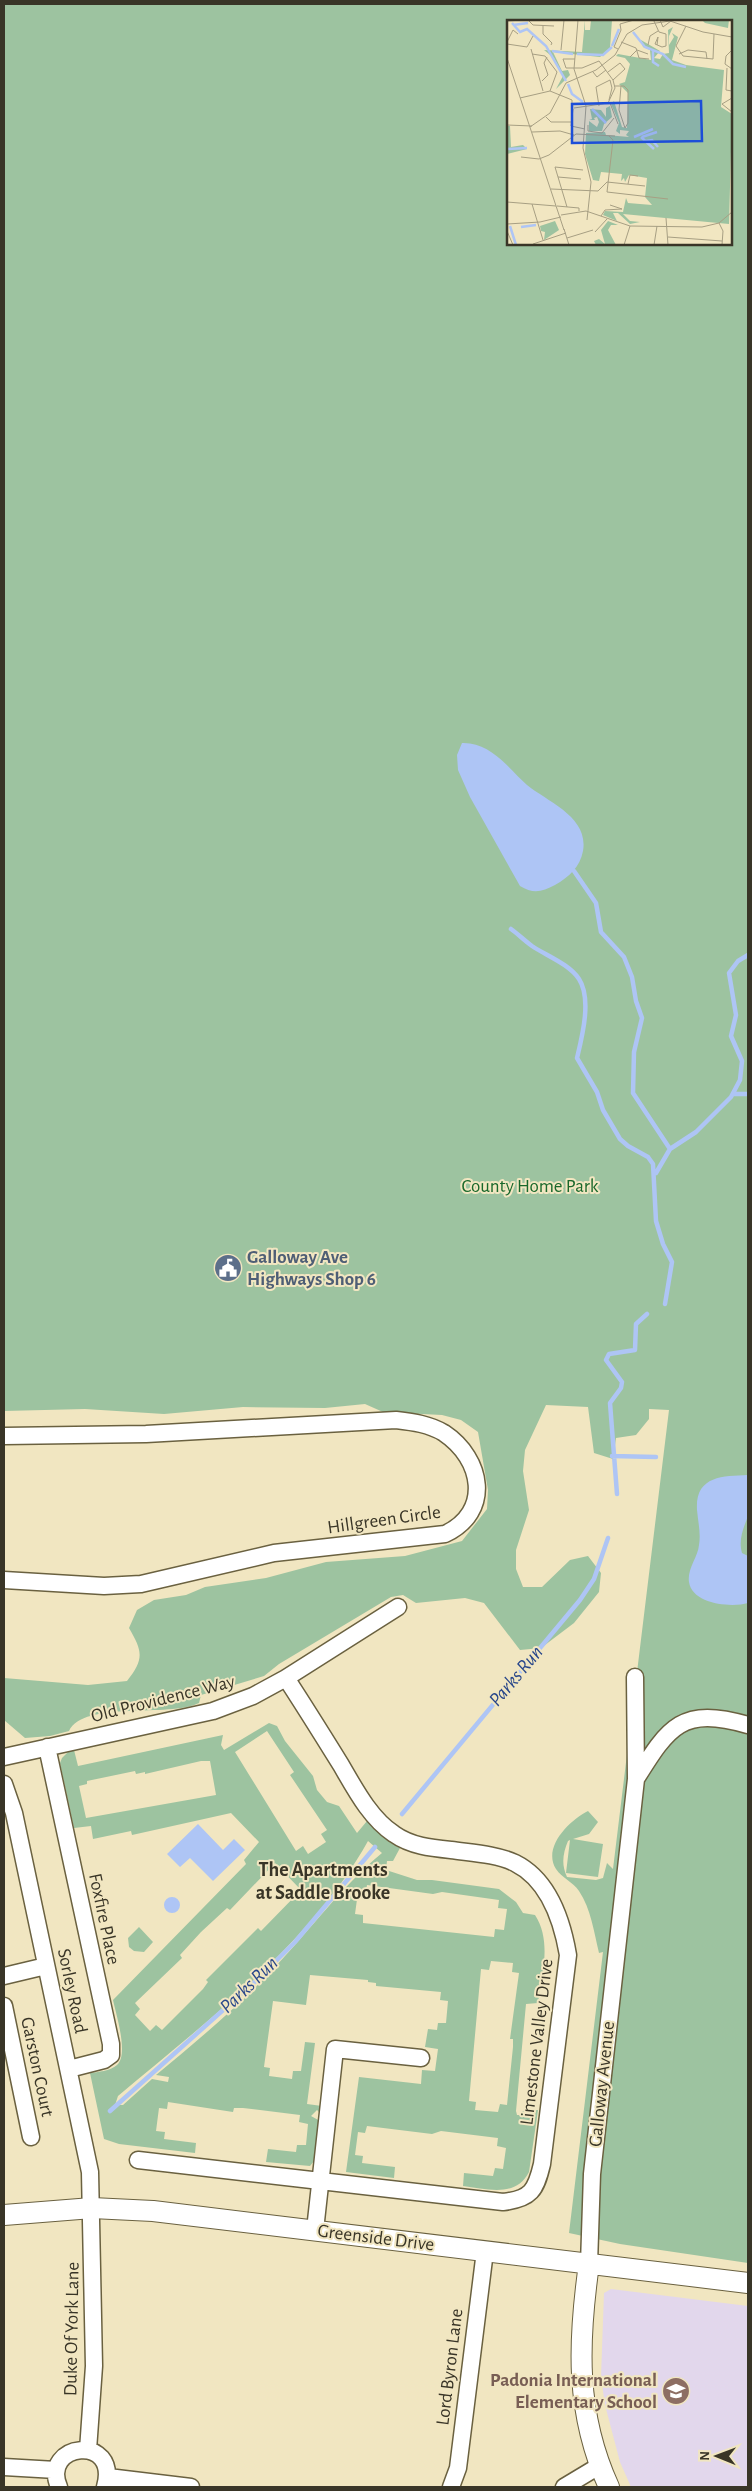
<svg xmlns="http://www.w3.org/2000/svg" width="752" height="2491" viewBox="0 0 752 2491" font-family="'Alegreya Sans',sans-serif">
<rect width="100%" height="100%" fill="#f1e6c1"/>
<path fill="#e2d7ec" d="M611,2289L748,2306V2487H631L620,2462L605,2405L601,2377L604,2293Z"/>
<path fill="#9dc3a0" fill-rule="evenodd" d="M4,4H748V2263L620,2244L569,2233L603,1952L599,1953C594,1932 591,1909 579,1891C573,1882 562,1878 556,1869C542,1847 570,1820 588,1811L598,1822L589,1834L573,1839L603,1844L598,1877L566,1873L570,1840L568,1841C563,1853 561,1864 567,1877L596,1880L603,1878L607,1863L613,1869L669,1410L649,1409V1419L636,1435L616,1438L613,1459L594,1453L588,1407L546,1405L525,1450L523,1471L529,1510L516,1550V1569L523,1587H542L570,1560L588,1556L601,1573L599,1592L574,1623L541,1648L520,1650L484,1603L465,1598L416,1603L403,1595L391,1597L279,1664L264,1676L201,1695L199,1703C169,1718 84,1700 69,1731L50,1736L25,1738L4,1720V1678L88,1685L127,1681C144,1659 143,1652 129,1628L137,1610L154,1600L186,1595L205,1587L266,1578L326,1562L405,1556L462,1541L487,1509L488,1490L478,1432L461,1420L442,1415L383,1412L365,1404L325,1408L243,1407L164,1414L85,1409L4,1411ZM508,21H731V244H508Z
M269,1723L277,1726L285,1741L313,1776L317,1790L327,1802L339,1806L357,1833L367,1821L388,1841L400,1848L393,1861H387L386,1870L417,1880H432L499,1889L516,1902L523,1913L535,1915C552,1941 542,1975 538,2003L526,2004L516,2111L517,2115H520L523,2111L538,2110L529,2172C516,2198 487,2189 463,2186L464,2173L493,2176L495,2168L503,2169L506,2148L497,2146L498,2138L441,2131L432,2134L367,2126L365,2133L358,2132L355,2155L363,2156L362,2163L395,2167L394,2178L346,2172L359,2077L421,2084L422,2070L435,2071L438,2049L425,2047L428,2029L437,2030L438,2023H446L448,2001L440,2000L441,1992L376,1986V1983L368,1982V1980L310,1975L306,2005L273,2001L264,2067L270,2068L269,2076L292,2079L293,2071H301L305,2042L315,2043L307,2104L322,2106L321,2114L317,2110L311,2116L320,2121L314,2161L310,2166L266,2162L268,2149L296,2152L297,2145H306L308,2124L299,2122L300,2115L243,2108H234L233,2112L168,2102L167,2109L159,2108L156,2131L165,2132L164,2139L196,2143L195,2153L119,2144L104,2139L90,2073C98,2072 110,2071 117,2065C129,2055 116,2014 113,2000L246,1864L244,1860L259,1842L231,1813L132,1835L131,1831L93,1839L91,1826L74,1828L60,1763L62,1758L70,1750H74L78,1766L223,1735L221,1745L224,1750ZM267,1731L294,1772L290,1775L327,1830L321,1834L326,1842L308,1854L303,1846L296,1851L235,1752ZM201,1761H210L216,1795L86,1818L79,1786L87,1784V1781L135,1771L136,1774L145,1772V1774ZM368,1841L382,1853C342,1886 311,1929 275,1967C239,2006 197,2041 156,2075L169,2077L168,2082L152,2079L123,2105H115L118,2096C206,2022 312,1942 368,1841ZM275,1863L301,1890L261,1931L258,1928L206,1980L208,1982L203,1989L162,2030L156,2025L150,2031L135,2015L140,2009L135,2003L182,1958L180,1955L201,1932L227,1908L230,1910ZM367,1885L433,1894L442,1892L499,1900L498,1908L507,1909L504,1930L495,1929L494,1937L363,1923V1915L355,1914L358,1892L366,1893ZM491,1961L513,1963L512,1972L519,1973L510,2039H513V2047L507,2105L500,2104L498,2112L475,2110L476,2102L469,2101L481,1969L489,1970Z
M139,1927L153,1942L144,1952L134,1951L129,1947L128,1938Z"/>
<path fill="#aec5f5" d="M462,743C491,742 508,768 527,785C548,802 589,817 583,851C580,867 569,877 555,885C542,892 533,894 520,886L470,797L458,770L457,755Z
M748,1475C748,1485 751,1508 748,1516C744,1527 738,1539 742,1553L748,1556V1603C731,1608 692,1604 689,1582C687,1569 698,1557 699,1545C701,1533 698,1522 697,1510C695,1476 722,1476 748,1475Z
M198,1824L223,1850L234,1839L245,1850L213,1881L190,1858L180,1867L167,1854Z
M164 1905a8 8 0 1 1 16 0a8 8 0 1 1-16 0Z"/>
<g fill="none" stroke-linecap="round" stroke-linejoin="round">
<path stroke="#aec5f5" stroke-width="4.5" d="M574,871L596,903L601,932L624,957L632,977L636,1001L642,1018L634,1052L633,1093L670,1149
M511,929C518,934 525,941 532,946C547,956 569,964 579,979C592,999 582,1037 577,1058L597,1092L603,1110L620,1139L628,1146L648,1157L653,1164L656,1221L663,1244L672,1262L665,1304
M733,1094H748
M656,1173L670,1149L696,1132L731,1097L740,1080L742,1061L731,1036L736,1015L729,973L738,961L748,955
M612,1456L656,1457
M617,1494L610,1403L621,1388L622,1382L606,1360L609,1354L635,1350L636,1324L647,1314
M402,1814L580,1600L594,1579L608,1538
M110,2111L258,1979L295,1942L375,1847"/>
<g stroke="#6a6140" stroke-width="19">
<path id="minor" d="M4,1436L146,1434L396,1420C413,1422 429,1424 444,1433C483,1459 492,1512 445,1534L274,1553L141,1584L104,1586L4,1580
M47,1747L111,2044V2055L104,2060L69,2069
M4,1757L213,1711L253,1696L286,1678L398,1607
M636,1779C669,1726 682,1706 748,1725
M4,1784L14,1813L90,2172L94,2366L88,2450
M4,1976L46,1966
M4,2006L31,2137
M138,2160L503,2202C531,2199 536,2190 542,2164L568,1955C562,1920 549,1880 515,1863C496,1854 472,1853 451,1850C431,1848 411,1846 394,1834C370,1818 355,1789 341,1765C323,1736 305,1707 286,1678
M315,2230L335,2049L421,2058
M589,2264L592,2174L636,1779L635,1677
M4,2467L56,2470
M108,2477L191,2487
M59,2487C40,2443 120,2433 105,2487
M451,2487L458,2468L485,2251
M564,2487L599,2466"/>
</g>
<g stroke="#6a6140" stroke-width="22">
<path id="tertiary" d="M4,2215L92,2208L153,2211L748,2283
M589,2264C578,2342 575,2413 609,2487"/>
</g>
<use href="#minor" stroke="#fff" stroke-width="16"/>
<use href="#tertiary" stroke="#fff" stroke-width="20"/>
</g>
<defs>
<g id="civic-disc" transform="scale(1.4375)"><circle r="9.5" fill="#5c6f8a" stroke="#f1e6c1"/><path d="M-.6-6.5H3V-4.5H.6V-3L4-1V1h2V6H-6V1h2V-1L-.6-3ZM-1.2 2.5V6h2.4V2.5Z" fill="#fff"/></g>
<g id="school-disc" transform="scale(1.4375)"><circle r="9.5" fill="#8d6e63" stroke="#f1e6c1"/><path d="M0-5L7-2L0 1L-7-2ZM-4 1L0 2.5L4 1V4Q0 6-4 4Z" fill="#fff"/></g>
</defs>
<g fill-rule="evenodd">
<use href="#civic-disc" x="228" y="1268"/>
<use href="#school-disc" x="676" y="2391"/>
</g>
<g text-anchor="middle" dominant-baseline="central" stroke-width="4" stroke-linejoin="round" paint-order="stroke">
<g font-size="19" fill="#19682b" stroke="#f1e6c1">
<text x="530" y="1186">County Home Park</text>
</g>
<g font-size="19" font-weight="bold" fill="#4e5e75" stroke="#f1e6c1" text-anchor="start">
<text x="247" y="1257">Galloway Ave<tspan x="247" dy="22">Highways Shop 6</tspan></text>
</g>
<g font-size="19" fill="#393527" stroke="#f1e6c1">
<text transform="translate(384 1520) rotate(-8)">Hillgreen Circle</text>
<text transform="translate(163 1699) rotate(-14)">Old Providence Way</text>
<text transform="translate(104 1919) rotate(78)">Foxfire Place</text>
<text transform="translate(72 1991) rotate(78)">Sorley Road</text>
<text transform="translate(537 2042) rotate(-83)">Limestone Valley Drive</text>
<text transform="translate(37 2067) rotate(78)">Garston Court</text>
<text transform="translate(602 2084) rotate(-84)">Galloway Avenue</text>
<text transform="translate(376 2238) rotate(7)">Greenside Drive</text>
<text transform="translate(72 2329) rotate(-89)">Duke Of York Lane</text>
<text transform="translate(450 2367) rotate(-83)">Lord Byron Lane</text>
</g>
<g font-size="19" font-weight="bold" fill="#785e54" stroke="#f1e6c1" text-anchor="end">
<text x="657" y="2380">Padonia International<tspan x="657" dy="22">Elementary School</tspan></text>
</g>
<g font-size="20" font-style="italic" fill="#28468a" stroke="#f1e6c1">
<text transform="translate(516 1676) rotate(-50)">Parks Run</text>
<text transform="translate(249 1985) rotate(-44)">Parks Run</text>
</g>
<g font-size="20" font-weight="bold" fill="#393527" stroke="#f1e6c1">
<text x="323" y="1870">The Apartments<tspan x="323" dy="23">at Saddle Brooke</tspan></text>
</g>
</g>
<g transform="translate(507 20)">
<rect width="225" height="225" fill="#f1e6c1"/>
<path d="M78,0V10H83L84,0H105L103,28L93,37L46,32L55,51L61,50L63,55L49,69L56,56L47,38L37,30L75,32ZM195,0H222L221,8L198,3ZM166,7L162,16V25L167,17L165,13L171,17L165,40L179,45L217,50L214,87L225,94L222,204L116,194L123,201L133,202L123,204L111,193H106L110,201L96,195L98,191L116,192L119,178L121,183L145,185L138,177L140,158L122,155L118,162L117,158L114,161L115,154L94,152L92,161L86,160L78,134L79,113L98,112L99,115L122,117L119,115L122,111L113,110V114L109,111L112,103L104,84L107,81L115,107L120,108L121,73L112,64L118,62L123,44L118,38L109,36L111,34L144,40L143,30L136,27L134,20L153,31L147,38L153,39L156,34L162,33L161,10ZM103,86L105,97L97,104L95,111H82V101L90,107L92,102L90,97L87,98L88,100H82L85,99L83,89L94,90L99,97V88ZM0,106H3L4,127L16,125L20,129L0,134ZM48,201L52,210L37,220L38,212L34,211L33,206ZM101,201L111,205H104L101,210L109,225H89L87,221L92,219L98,224L94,210Z" fill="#9dc3a0"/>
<path fill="none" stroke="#aec5f5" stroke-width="2.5" d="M5,3L13,12L20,9L39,26L59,61M6,5L21,3M126,12L138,27L156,34L166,44L179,47M105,26L112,9M45,31L66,34M146,31V42L152,46M70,34L96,35L105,27M61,64L65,74L76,82M85,89L99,103M127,117L146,109M134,117L147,129M135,117L150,112M139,121L145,120L151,127M0,129L20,128M3,206L9,225M14,207L29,205"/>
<path fill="none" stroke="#a79f83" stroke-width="1" d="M21,0L26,5L47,6M71,0L67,49L79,86L76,128L84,162L80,200M153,0L156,7L164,1M0,1L16,0M147,1L152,12L159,14V26L155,27L148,24L151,17L150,25M36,5V14L45,23L44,25M179,6L169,26L176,36L206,39L207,14M114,10L113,4L127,0M0,22L6,10L11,14M114,22L129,28L132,38L142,39M0,24L20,27L26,16M141,25L143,16L151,11M24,29L36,71M111,29L107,27L114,10M54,30L57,0M225,30L219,36L218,44L225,49M25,34L38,36L50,52L43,71M172,34L181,30L199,32L200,39M123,37L130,30L141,34M0,38L57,210M220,48L219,70L225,71M86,52L90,57L99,50M101,52L113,43L118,49L106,60M35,61L41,55L37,43L40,37M108,66H117L121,70V103L118,108L112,90L114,66M13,78L43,71L65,80V89M225,78L215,84L225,92M103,83L111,104M92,86L89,67L103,60L105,68L102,80M67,88L101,83L108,68L106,60L92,41L75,48H59L56,39H68M66,89L64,106L78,109M39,97L44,102H64M0,105L25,106M81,105V111L95,113L107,98M23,107L43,93L59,63L89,50L108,35L120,14L135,5L163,1L196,12L225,17M25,112L53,111L67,115M102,116L106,120L100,172L161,179M14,137L32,139L42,135L69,114L108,116M51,157L74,159M100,162L138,166M121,164L123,155L131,156M44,169L91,171L100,162M0,182L49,186M25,184L36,220M50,186L72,188V191M60,187L48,147L76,150M54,195L79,191L123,206L195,207L212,203L225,192M94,196L98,190L115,189L103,185M159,198L161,225M212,203L216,211L215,225M0,204L33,202L54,197M57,209L62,225M0,211L6,225M88,212L100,199M161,217L215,221M60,218L86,210M26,224L59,213M117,225L123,206M147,225L150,206"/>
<path fill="#1d4ed8" fill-opacity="0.15" stroke="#1d4ed8" stroke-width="2.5" d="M194,81L195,121L65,123V84Z"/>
<rect width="225" height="225" fill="none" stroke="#393527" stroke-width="2.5"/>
</g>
<rect width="752" height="2491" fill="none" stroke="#393527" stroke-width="10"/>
<g transform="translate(717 2456) rotate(271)" stroke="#f1e6c1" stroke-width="4" paint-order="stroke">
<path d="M0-4L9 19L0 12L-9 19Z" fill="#393527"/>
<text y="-8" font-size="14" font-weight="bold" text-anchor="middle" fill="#393527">N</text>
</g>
</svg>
